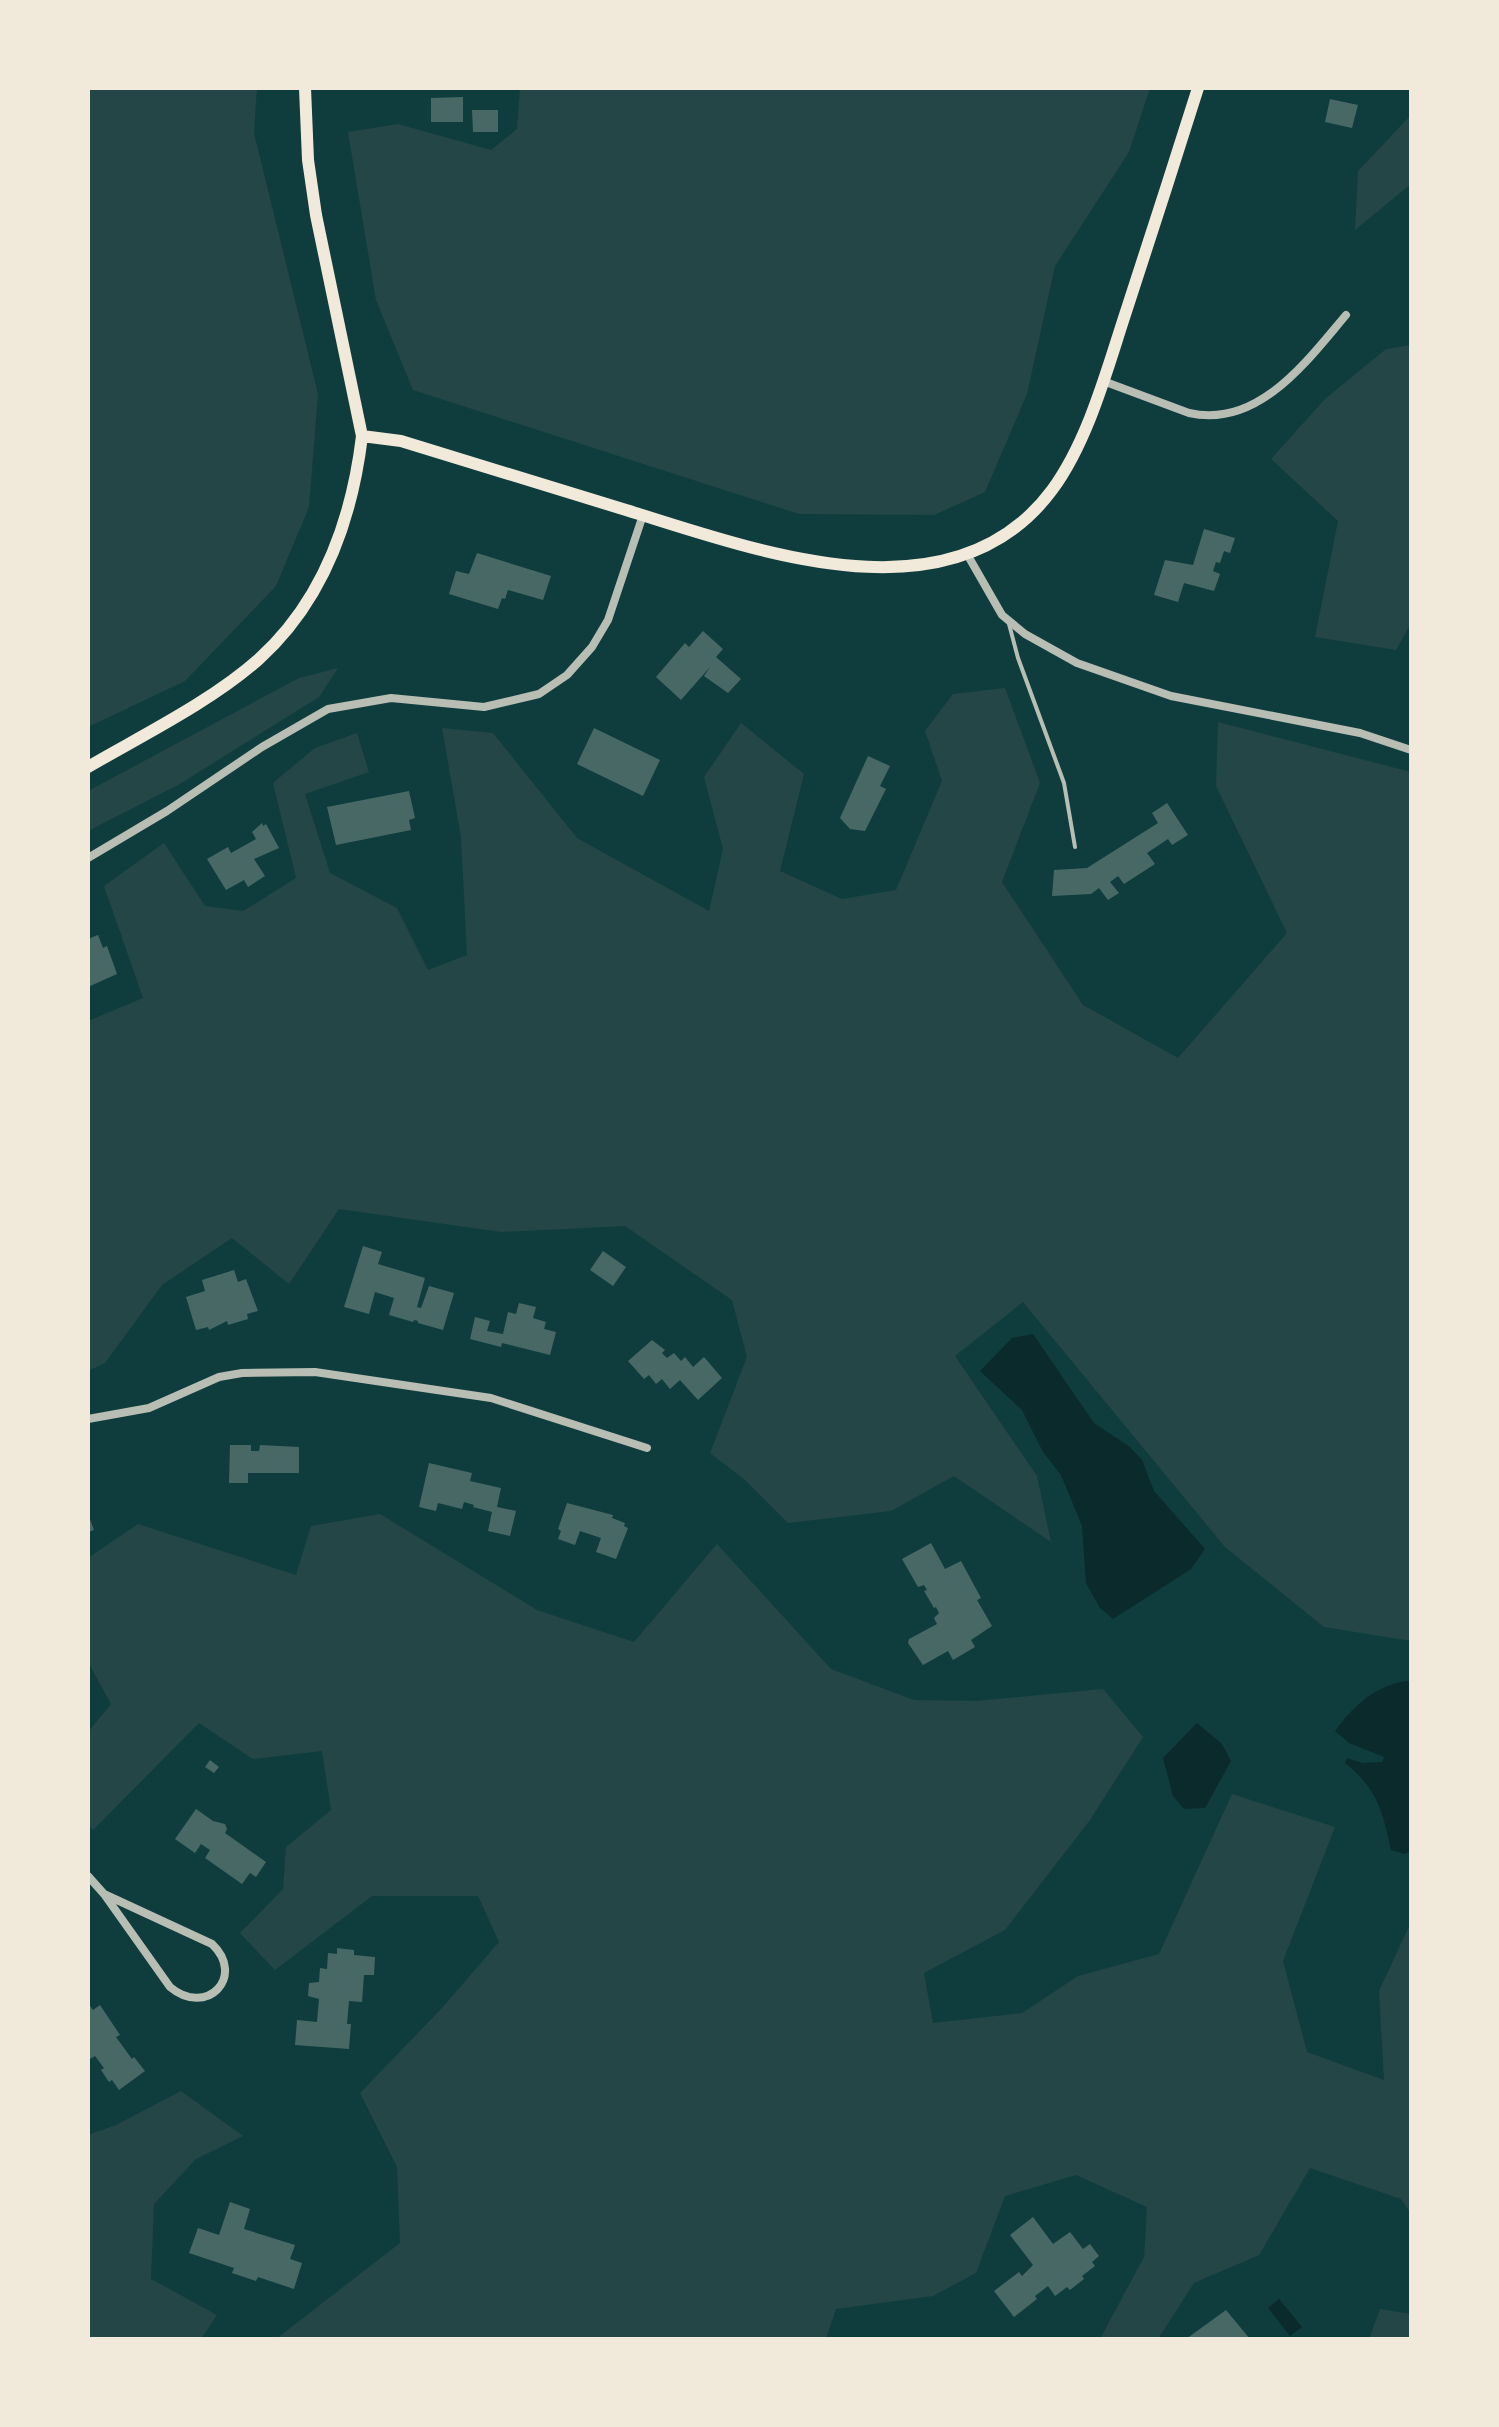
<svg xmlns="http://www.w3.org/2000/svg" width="1499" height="2427" viewBox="0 0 1499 2427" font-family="'Nunito Sans',sans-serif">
<rect width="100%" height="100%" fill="#0f3d3e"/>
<path fill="#244646" d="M88,88H257L254,133L318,394L309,507L276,586L185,681L88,727Z
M520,88H1150L1129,152L1055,266L1027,394L985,492L934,515L799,514L413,390L376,300L348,132L398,124L491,150L517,129Z
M1411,115V184L1355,230L1358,171Z
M1411,345V623L1396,650L1315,637L1338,521L1271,459L1325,399L1386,349Z
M338,668L319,697L178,785L88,831V791L299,678Z
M1005,688L1040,783L1002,882L1083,1005L1178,1058L1287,933L1216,786L1218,722L1411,772V1641L1324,1627L1225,1547L1023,1302L955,1356L1037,1476L1051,1542L954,1476L891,1511L788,1523L745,1480L710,1453L747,1357L732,1300L625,1226L501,1232L339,1209L289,1284L232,1238L162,1285L105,1363L88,1371V1021L143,998L104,886L164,843L205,906L243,911L296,878L273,783L315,748L357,733L369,772L305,794L330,873L397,908L428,970L467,955L461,837L442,728L493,733L577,838L709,911L723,849L704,777L741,723L804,774L780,871L842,899L896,890L942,781L925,731L953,694Z
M380,1514L537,1610L634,1642L717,1544L831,1669L914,1700L975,1701L1103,1689L1143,1737L1090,1820L1005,1930L924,1973L933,2023L1022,2013L1078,1976L1159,1954L1232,1794L1335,1827L1283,1961L1307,2052L1384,2080L1379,1991L1411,1922V2214L1401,2199L1310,2168L1259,2255L1194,2283L1158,2339H1100L1144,2257L1147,2207L1076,2175L1005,2196L976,2273L933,2296L836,2309L826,2339H276L400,2243L397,2167L360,2093L442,2008L499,1942L478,1896H372L275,1970L240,1933L283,1889L286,1847L331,1810L322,1751L253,1759L199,1723L93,1830L88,1825V1732L111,1704L88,1662V1558L138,1524L296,1575L311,1526Z
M181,2091L243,2136L196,2159L154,2204L151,2279L217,2315L201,2339H88V2135L116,2125Z
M1380,2309L1411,2314V2339H1369Z"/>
<path fill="#0a2a2b" d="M1033,1334L1094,1423L1130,1447L1142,1460L1154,1491L1205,1549L1191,1569L1113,1619L1100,1608L1086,1583L1082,1526L1061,1475L1043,1452L1022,1410L980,1371L1012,1338Z
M1406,1681H1411V1851L1405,1854L1391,1850C1383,1812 1377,1788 1345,1763L1347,1758L1363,1763L1382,1762L1384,1757L1349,1743L1335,1731C1354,1706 1374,1686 1406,1681Z
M1197,1723L1222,1744L1231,1761L1205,1808L1184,1809L1173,1796L1163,1758Z
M1279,2299L1302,2327L1290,2336L1268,2308Z"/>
<path fill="#486865" d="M463,97V122H431V98Z
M1330,99L1358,105L1352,128L1325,122Z
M472,110H498V132H473Z
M1204,529L1235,538L1230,553L1224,551L1220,563L1216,562L1213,571L1220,574L1214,591L1184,583L1178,602L1154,595L1165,560L1193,565Z
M477,553L551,576L543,600L508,590L505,599L502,598L498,609L449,594L456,571L469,574Z
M703,631L723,649L716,657L741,679L728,693L704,676L710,667L681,700L656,677L685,643L689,647Z
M594,728L660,760L643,796L577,764Z
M868,756L890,766L880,786L886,789L865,831L850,829L840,818Z
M409,791L415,818L409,820L411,830L336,845L327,807Z
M1167,803L1188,835L1172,845L1168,839L1147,853L1155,864L1124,884L1118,876L1110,882L1119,893L1108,900L1099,888L1091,894L1052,896L1054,870L1087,868L1158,823L1152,813Z
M262,823L263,826L266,824L279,848L254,859L265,876L248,887L244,880L226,890L207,859L228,847L231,853L256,839L252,832Z
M98,935L103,948L107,946L117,974L88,987V939Z
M363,1246L382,1252L378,1264L425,1278L417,1307L421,1308L429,1286L454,1293L443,1330L418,1323V1321L414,1320L413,1322L389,1315L394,1298L375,1292L369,1314L344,1307Z
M603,1251L626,1267L613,1286L590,1270Z
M234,1270L238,1282L246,1279L258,1311L247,1314L248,1319L228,1325L227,1321L209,1330L208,1327L196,1330L186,1297L205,1291L202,1280Z
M519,1303L536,1307L533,1318L546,1322L544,1329L556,1332L550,1355L502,1343L501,1347L470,1339L475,1317L490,1321L487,1331L503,1334L508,1312L516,1314Z
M652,1340L665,1350L662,1353L667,1358L674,1353L681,1361L685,1357L693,1367L704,1357L722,1378L698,1400L680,1380L670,1389L662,1379L656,1384L649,1375L644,1379L628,1361Z
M230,1445H251V1451H259L260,1445L299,1447V1473H248V1483H229Z
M429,1463L472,1473L470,1481L501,1488L497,1507L516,1511L510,1536L488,1531L492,1512L473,1507L474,1505L464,1502L462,1509L438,1503L436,1511L419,1507Z
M567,1503L613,1515L612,1518L625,1523L624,1526L628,1528L616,1559L596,1552L601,1538L580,1531L575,1545L558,1539L561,1531L558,1529Z
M88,1514L94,1530L88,1532Z
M931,1543L945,1569L961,1561L981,1598L977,1600L992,1626L971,1640L975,1647L953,1660L948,1651L923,1665L908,1643L909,1639L937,1624L934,1618L939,1613L936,1607L934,1608L924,1591L927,1590L924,1585L918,1587L902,1559Z
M210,1760L219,1767L214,1773L205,1767Z
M196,1809L213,1821L225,1824L227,1829L225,1833L266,1862L256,1877L250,1873L242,1884L205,1858L210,1850L201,1844L195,1853L175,1839Z
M337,1948L354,1950V1955L375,1957L374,1975H364L362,2002L349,2001L347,2024H351L349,2049L295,2045L297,2020L317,2022L319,1999L308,1996L309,1983L319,1982L320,1968L327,1969L328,1953L337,1954Z
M88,2003L93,2010L100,2005L120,2035L116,2037L132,2059L134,2057L145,2071L119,2090L112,2080L109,2082L101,2070L104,2068L95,2056L88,2060Z
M230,2202L250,2209L244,2229L295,2245L290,2259L302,2263L294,2289L258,2277L256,2281L232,2273L234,2268L189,2253L198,2228L219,2235Z
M1033,2217L1053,2244L1070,2232L1083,2249L1090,2244L1099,2256L1092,2262L1095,2266L1082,2276L1084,2279L1070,2290L1067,2287L1055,2296L1048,2286L1035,2296L1037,2299L1014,2317L994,2291L1019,2272L1022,2276L1033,2265L1010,2235Z
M1226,2310L1250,2339H1186Z"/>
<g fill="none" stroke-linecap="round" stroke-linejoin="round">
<path stroke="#b8beb3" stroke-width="4" d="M1009,624L1018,658L1064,783L1075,847"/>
<path stroke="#b8beb3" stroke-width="8" d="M1103,381L1189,413C1258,429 1307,361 1346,315
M967,554L1002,615L1025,634L1077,663L1171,696L1360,733L1411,750
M88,858L167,811L262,747L328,709L391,698L484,707L539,694L567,675L592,647L608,620L643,515
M88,1419L149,1408L219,1377L242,1373L315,1372L491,1398L647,1448
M88,1876L104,1894L170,1987C207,2018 246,1976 212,1944L104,1894"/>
<path stroke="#f1e9da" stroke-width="12" d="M362,436L401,441C476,464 551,487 626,510C756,550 952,625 1052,490C1086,444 1105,377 1122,324C1148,245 1173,167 1198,88
M88,767C143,735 212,701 259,659C323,601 352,519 362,436L316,215L308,160L305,88"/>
</g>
<rect width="1499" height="2427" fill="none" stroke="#f1e9da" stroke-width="180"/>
</svg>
